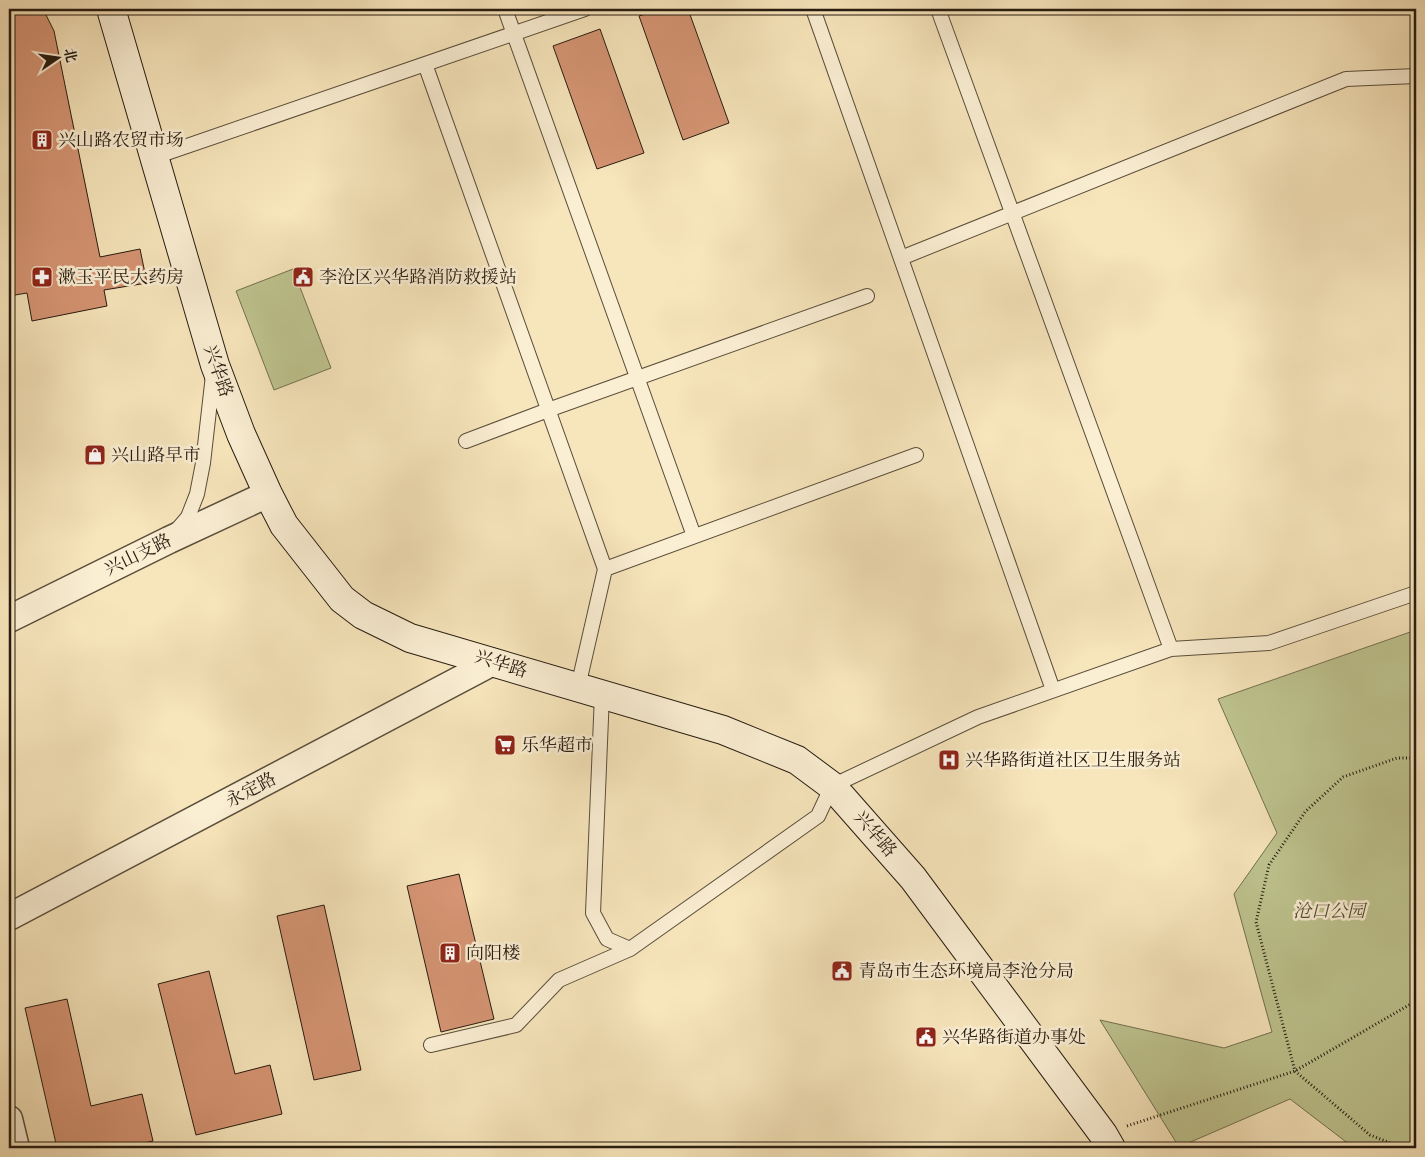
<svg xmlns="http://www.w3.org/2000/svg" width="1425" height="1157" viewBox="0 0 1425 1157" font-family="Cardo,'Noto Serif SC',serif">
<rect width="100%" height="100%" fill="#f7e5bb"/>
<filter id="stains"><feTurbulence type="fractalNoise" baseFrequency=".004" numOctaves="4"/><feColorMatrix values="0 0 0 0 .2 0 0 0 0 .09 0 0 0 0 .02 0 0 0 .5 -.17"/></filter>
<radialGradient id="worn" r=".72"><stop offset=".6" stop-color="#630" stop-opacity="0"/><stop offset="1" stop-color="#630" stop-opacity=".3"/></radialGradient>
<path fill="#bec48f" stroke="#727050" d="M293,269L331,368L274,390L236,291Z
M1416,630V1148H1354L1290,1099L1179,1147L1100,1020L1224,1048L1272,1032L1234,894L1277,833L1218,699Z"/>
<path fill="#d59473" stroke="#261b10" d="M9,9H43L54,31L100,257L140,249L147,283L104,290L107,306L32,321L27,293L9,296Z
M660,9H688L729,123L683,140L639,16Z
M600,29L644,153L597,169L553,46Z
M459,874L494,1019L441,1032L407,886Z
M324,905L361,1070L314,1080L277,916Z
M209,971L235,1074L270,1065L282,1114L196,1135L158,984Z
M67,999L91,1106L142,1094L153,1141L123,1148H57L25,1008Z"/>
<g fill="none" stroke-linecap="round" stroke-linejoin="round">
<g stroke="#5a4e3b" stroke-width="16">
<path id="lane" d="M505,9L694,536
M813,9L1053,690
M938,9L1171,649
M425,64L605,569L578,687
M155,157L585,9
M901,258L1346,79L1416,76
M466,441L548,410L867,296
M176,531L188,517L197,494L203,463L213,375
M605,569L916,455
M602,694L593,913L607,939L630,949
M431,1045L516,1025L559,980L630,949L818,816L832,786L978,717L1171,649L1269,643L1416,593"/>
</g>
<g stroke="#5a4e3b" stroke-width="29">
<path id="street" d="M9,619L169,540L268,494
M9,917L493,662
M9,1119L16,1148"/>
</g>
<g stroke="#261b10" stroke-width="30">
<path id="secondary" d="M111,9L215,365L241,434L268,494L284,525L342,599L363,615L410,638L723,730L797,760L832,786L913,878L1103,1134L1111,1148"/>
</g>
<path stroke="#261b10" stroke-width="3" stroke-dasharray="1 2.5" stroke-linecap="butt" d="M1127,1126L1295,1071L1416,1001
M1403,1148L1370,1135L1295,1071L1256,922L1269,865L1305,812L1343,777L1397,758H1416"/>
<use href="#lane" stroke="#faeed3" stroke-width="14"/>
<use href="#street" stroke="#faeed3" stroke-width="26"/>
<use href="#secondary" stroke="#faeed3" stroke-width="28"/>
</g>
<defs>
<g id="building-square" transform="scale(1.125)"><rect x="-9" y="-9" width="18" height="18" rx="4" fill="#8f2418" stroke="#faeed3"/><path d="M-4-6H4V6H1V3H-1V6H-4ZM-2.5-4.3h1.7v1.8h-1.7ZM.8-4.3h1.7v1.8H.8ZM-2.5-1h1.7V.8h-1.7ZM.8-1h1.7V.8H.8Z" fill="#fff"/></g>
<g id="pharmacy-square" transform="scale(1.125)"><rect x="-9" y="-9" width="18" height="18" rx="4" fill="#8f2418" stroke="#faeed3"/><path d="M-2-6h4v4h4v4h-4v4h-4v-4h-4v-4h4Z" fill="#fff"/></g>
<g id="civic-square" transform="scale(1.125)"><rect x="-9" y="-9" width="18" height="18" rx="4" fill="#8f2418" stroke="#faeed3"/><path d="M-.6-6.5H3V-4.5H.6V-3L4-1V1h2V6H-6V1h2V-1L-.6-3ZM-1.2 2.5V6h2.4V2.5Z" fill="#fff"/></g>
<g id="shop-square" transform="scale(1.125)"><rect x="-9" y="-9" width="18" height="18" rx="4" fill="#8f2418" stroke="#faeed3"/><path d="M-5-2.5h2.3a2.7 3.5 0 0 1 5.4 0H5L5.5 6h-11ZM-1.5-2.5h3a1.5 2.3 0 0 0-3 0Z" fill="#fff"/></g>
<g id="supermarket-square" transform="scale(1.125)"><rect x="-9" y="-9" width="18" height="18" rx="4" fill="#8f2418" stroke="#faeed3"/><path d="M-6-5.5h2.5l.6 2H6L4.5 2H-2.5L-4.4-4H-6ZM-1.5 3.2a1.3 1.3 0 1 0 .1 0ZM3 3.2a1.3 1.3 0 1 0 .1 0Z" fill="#fff"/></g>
<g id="hospital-square" transform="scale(1.125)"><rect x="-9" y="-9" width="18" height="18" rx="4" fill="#8f2418" stroke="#faeed3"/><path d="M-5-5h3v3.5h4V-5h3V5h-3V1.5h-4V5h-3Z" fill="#fff"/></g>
</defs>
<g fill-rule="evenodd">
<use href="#building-square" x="42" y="140"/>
<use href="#pharmacy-square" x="42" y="277"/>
<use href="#civic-square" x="303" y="277"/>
<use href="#shop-square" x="95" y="455"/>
<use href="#supermarket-square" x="505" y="745"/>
<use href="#hospital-square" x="949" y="760"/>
<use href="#building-square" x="450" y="953"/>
<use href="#civic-square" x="842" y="971"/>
<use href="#civic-square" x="926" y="1037"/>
</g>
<g text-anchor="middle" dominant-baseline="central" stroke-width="5" stroke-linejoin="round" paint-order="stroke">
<g font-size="18" fill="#261b10" stroke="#faeed3" text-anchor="start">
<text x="58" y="140">兴山路农贸市场</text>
<text x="58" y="277">漱玉平民大药房</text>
<text x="319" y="277">李沧区兴华路消防救援站</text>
<text x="111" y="455">兴山路早市</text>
<text x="521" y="745">乐华超市</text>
<text x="965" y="760">兴华路街道社区卫生服务站</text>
<text x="466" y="953">向阳楼</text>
<text x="858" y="971">青岛市生态环境局李沧分局</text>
<text x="942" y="1037">兴华路街道办事处</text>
</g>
<g font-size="18" fill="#261b10" stroke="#faeed3">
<text transform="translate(218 371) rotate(71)">兴华路</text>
<text transform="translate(138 555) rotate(-26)">兴山支路</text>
<text transform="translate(501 664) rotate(17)">兴华路</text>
<text transform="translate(251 790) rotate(-28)">永定路</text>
<text transform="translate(875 834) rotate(49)">兴华路</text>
</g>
<g font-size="18" font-style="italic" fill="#544e36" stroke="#faeed3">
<text x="1329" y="911">沧口公园</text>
</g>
</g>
<rect width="1425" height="1157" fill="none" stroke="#f7e5bb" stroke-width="30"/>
<rect x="10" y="10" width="1405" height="1137" fill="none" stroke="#261b10" stroke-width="2.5"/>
<rect x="15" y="15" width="1395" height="1127" fill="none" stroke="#261b10"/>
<g transform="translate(58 58) rotate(77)" stroke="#faeed3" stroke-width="4" paint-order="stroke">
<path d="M0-4L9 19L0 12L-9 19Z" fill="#261b10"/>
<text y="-8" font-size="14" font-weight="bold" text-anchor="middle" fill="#261b10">北</text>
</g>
<rect width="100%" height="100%" filter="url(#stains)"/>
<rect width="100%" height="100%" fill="url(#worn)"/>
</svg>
